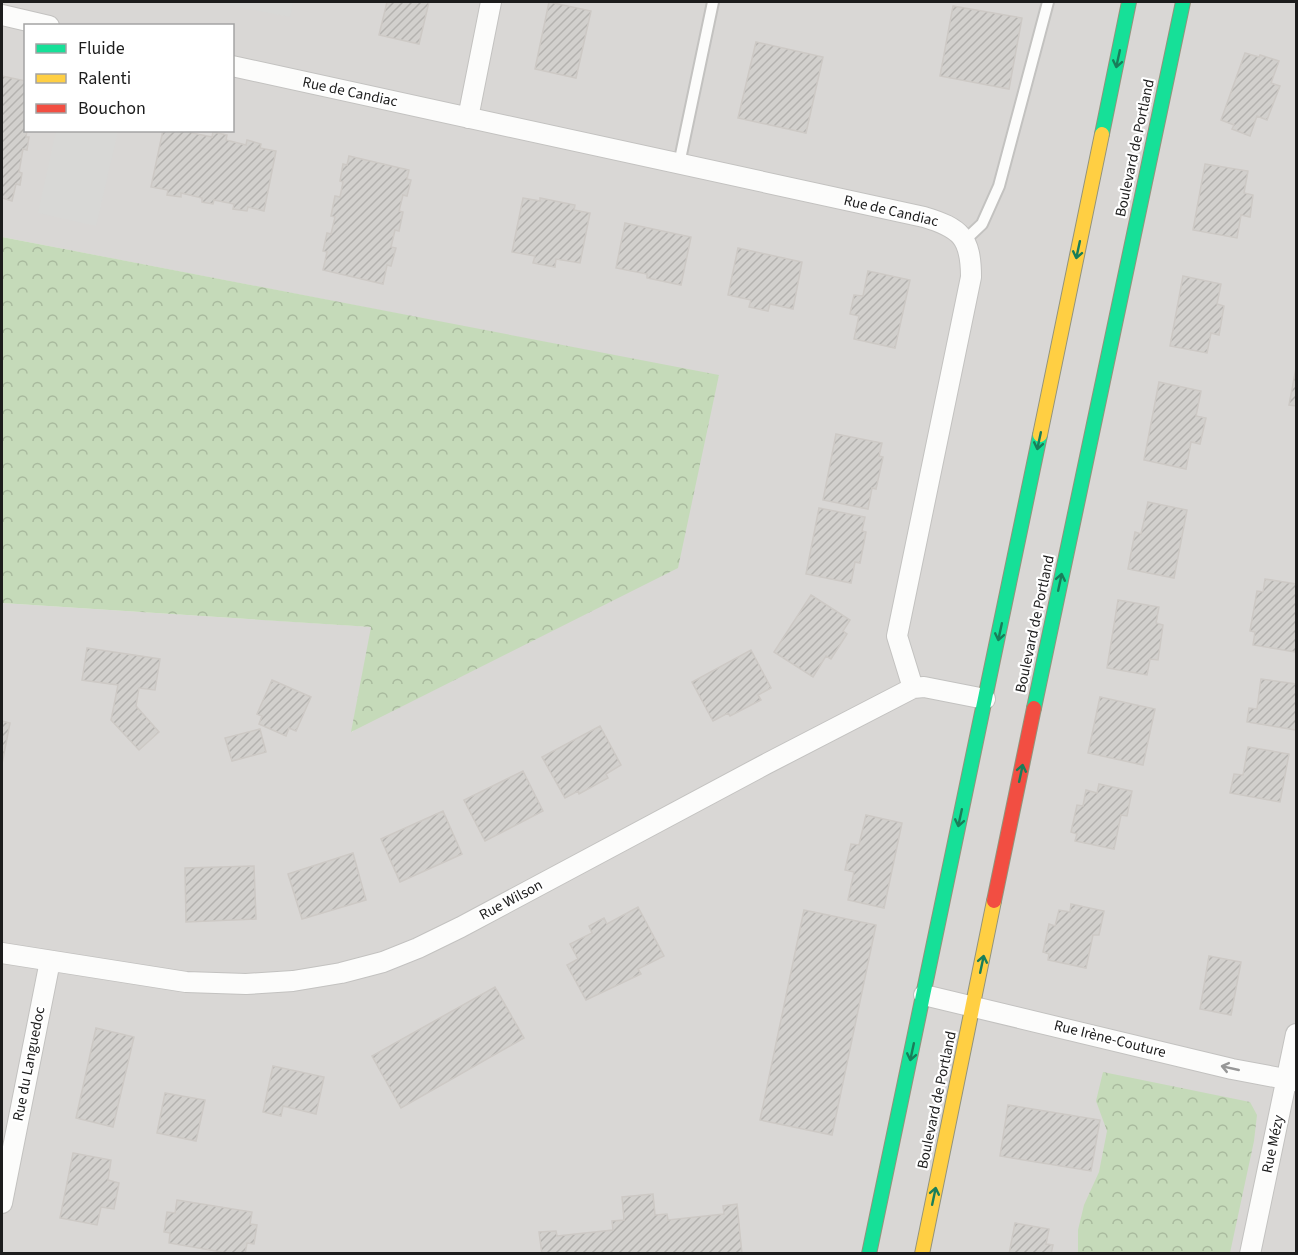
<svg xmlns="http://www.w3.org/2000/svg" width="1298" height="1255" viewBox="0 0 1298 1255" font-family="'Source Sans 3',sans-serif">
<defs>
<pattern id="forest-crowns" width="20" height="18" patternUnits="userSpaceOnUse" patternTransform="scale(1.5)"><rect width="20" height="18" fill="#c5dab9"/><path d="M2 6a3 3 0 1 1 6 0M12 15a3 3 0 1 1 6 0" fill="none" stroke="#a9ba9e"/></pattern>
<pattern id="building-hatch" width="6" height="6" patternUnits="userSpaceOnUse" patternTransform="scale(1.5)"><rect width="6" height="6" fill="#d2d0cd"/><path d="M-1 1l2-2M0 6l6-6M5 7l2-2" fill="none" stroke="#b4b2af"/></pattern>
</defs>
<rect width="100%" height="100%" fill="#eae8e4"/>
<path fill="#d9d7d5" fill-rule="evenodd" d="M2,2H1296V1253H2V603L372,627L352,732L719,376L2,237ZM26,26H232V130H26Z"/>
<path fill="#d8d8d6" d="M213,2H293L290,17Z
M56,131H118L96,226L38,213Z"/>
<path fill="url(#forest-crowns)" d="M2,237L719,375L678,568L351,732L371,627L2,603Z
M1103,1072L1250,1102L1257,1115L1254,1141L1230,1253H1078V1230L1084,1205L1099,1172L1107,1131L1096,1101Z"/>
<path fill="url(#building-hatch)" stroke="#cdc9c5" stroke-width="1.5" d="M387,2H429L419,44L379,35Z
M549,2L591,11L576,78L535,69Z
M953,6L1022,18L1009,89L940,76Z
M756,42L823,57L806,133L738,118Z
M1245,53L1259,57L1260,55L1279,61L1271,83L1280,86L1267,120L1257,116L1250,136L1232,129L1234,125L1221,120Z
M2,76L26,81V130H27L26,137H29L27,150L23,149L19,172L22,173L20,185L16,184L12,201L2,198Z
M163,130H192V133L212,137L213,132L227,135L226,140L246,145L247,140L261,144L260,148L276,151L264,211L248,207L247,211L233,209L234,204L214,200L213,204L202,202V198L181,193V197L167,195L168,190L151,187Z
M349,156L409,170L407,179L411,180L407,196L403,195L399,211L403,212L399,231L395,230L391,247L396,248L391,266L387,265L383,284L323,270L327,252L323,251L327,233L331,234L335,217L331,216L335,196L340,197L343,182L340,181L343,164L347,165Z
M1205,164L1248,171L1244,193L1253,195L1250,217L1241,215L1237,238L1193,230Z
M523,198L540,201V198L575,205L574,210L590,213L580,263L556,259L555,267L533,263L535,256L512,252Z
M625,223L691,237L681,285L647,278V274L616,268Z
M738,248L802,262L793,309L770,304L768,311L749,307L751,300L728,295Z
M868,271L910,280L895,348L854,339L859,316L850,314L854,295L863,296Z
M1183,276L1221,284L1217,304L1224,306L1219,335L1211,333L1207,353L1170,346Z
M1296,368V406L1289,405Z
M1159,382L1201,391L1196,416L1206,418L1200,444L1191,442L1186,469L1144,460Z
M836,434L882,443L879,456L883,457L876,489L872,488L868,509L823,500Z
M1148,502L1187,510L1174,578L1128,569L1135,532L1141,534Z
M819,508L865,517L862,531L866,532L860,563L855,562L851,583L806,574Z
M1265,579L1296,584V652L1253,645L1255,632L1250,631L1257,591L1263,592Z
M811,595L850,620L843,631L847,634L831,659L826,656L813,677L774,652Z
M1118,600L1159,607L1156,623L1163,625L1158,660L1150,659L1147,675L1107,668Z
M87,648L160,659L155,690L139,688L136,706L159,732L139,750L111,720L118,685L82,680Z
M751,650L771,688L758,695L761,700L730,716L728,713L713,721L692,682Z
M1261,679L1296,684V730L1247,722L1249,708L1257,709Z
M272,680L311,697L296,731L289,728L286,736L259,724L262,716L257,714Z
M1100,697L1155,709L1143,765L1088,753Z
M2,721L10,723L2,764Z
M600,726L621,765L606,774L608,778L579,794L578,791L565,798L542,757Z
M260,729L266,752L232,761L225,738Z
M1248,747L1289,754L1280,802L1230,793L1234,774L1243,775Z
M523,771L543,811L485,841L464,800Z
M1099,784L1132,791L1127,816L1121,815L1114,849L1075,841L1077,834L1071,832L1077,805L1083,806L1086,790L1097,793Z
M443,811L462,854L400,882L381,839Z
M866,815L902,823L884,908L848,900L854,872L845,870L851,844L859,845Z
M353,853L366,900L302,919L288,874Z
M254,866L256,919L186,922L185,868Z
M1071,904L1104,911L1099,935H1093L1086,968L1048,960L1049,954L1043,952L1049,924L1055,926L1059,910L1070,912Z
M638,907L664,956L638,969L641,974L586,1000L567,965L578,959L570,944L592,933L589,926L604,918L607,924Z
M804,910L876,925L832,1135L760,1120Z
M1209,956L1241,962L1231,1015L1200,1009Z
M495,987L524,1038L401,1108L372,1056Z
M96,1028L134,1037L113,1127L76,1118Z
M273,1066L324,1077L316,1114L283,1106L281,1116L263,1112Z
M165,1093L205,1100L196,1141L157,1133Z
M1008,1105L1100,1120L1091,1171L1000,1156Z
M73,1153L111,1160L108,1180L119,1183L114,1209L101,1207L97,1225L60,1218Z
M653,1194L655,1215L667,1214L668,1220L724,1214L723,1206L737,1204L742,1254H542L539,1232L556,1231L557,1236L613,1230L612,1221L624,1220L622,1197Z
M177,1200L252,1212L250,1224L257,1225L254,1244L247,1243L245,1254H233L169,1243L170,1233L164,1232L167,1212L175,1213Z
M1015,1223L1049,1229L1046,1244L1053,1245L1051,1254H1009Z"/>
<g fill="none" stroke-linecap="round" stroke-linejoin="round">
<g stroke="#c3c2c0" stroke-width="14">
<path id="lane" d="M679,164L713,2
M964,241L982,224L999,186L1048,2"/>
</g>
<g stroke="#c3c2c0" stroke-width="22">
<path id="street" d="M2,15L49,26
M232,66L924,217C961,228 971,238 971,277L897,636L913,688
M468,118L491,2
M2,953L186,982L246,984L293,981L341,973L383,962L418,948L461,927L766,764L913,688L924,687L985,699
M924,995L1232,1069L1296,1081
M2,1203L50,961
M1250,1254L1296,1034"/>
</g>
<g stroke="#93937c" stroke-width="16">
<path id="fast" d="M1102,134L1129,2
M1034,708L1183,2
M869,1254L1040,435"/>
</g>
<g stroke="#93937c" stroke-width="16">
<path id="slow" d="M1040,435L1102,134
M922,1254L994,901"/>
</g>
<g stroke="#93937c" stroke-width="16">
<path id="jam" d="M994,901L1034,708"/>
</g>
<use href="#lane" stroke="#fcfcfb" stroke-width="10"/>
<use href="#street" stroke="#fcfcfb" stroke-width="20"/>
<use href="#fast" stroke="#16e098" stroke-width="14"/>
<use href="#slow" stroke="#ffcf43" stroke-width="14"/>
<use href="#jam" stroke="#f24e42" stroke-width="14"/>
</g>
<defs><path id="oneway-shaft" d="M-6 0H5M1.5-3L5.5 0L1.5 3" fill="none" stroke-width="1.6" stroke-linecap="round" stroke-linejoin="round" transform="scale(1.5)"/></defs>
<g stroke="#197e5a">
<use href="#oneway-shaft" transform="translate(1118 59) rotate(102)"/>
<use href="#oneway-shaft" transform="translate(1078 250) rotate(102)"/>
<use href="#oneway-shaft" transform="translate(1039 441) rotate(102)"/>
<use href="#oneway-shaft" transform="translate(1060 582) rotate(-78)"/>
<use href="#oneway-shaft" transform="translate(1000 632) rotate(102)"/>
<use href="#oneway-shaft" transform="translate(1021 773) rotate(-78)"/>
<use href="#oneway-shaft" transform="translate(960 818) rotate(102)"/>
<use href="#oneway-shaft" transform="translate(982 964) rotate(-78)"/>
<use href="#oneway-shaft" transform="translate(912 1052) rotate(102)"/>
<use href="#oneway-shaft" transform="translate(934 1196) rotate(-78)"/>
</g>
<use stroke="#979797" href="#oneway-shaft" transform="translate(1230 1068) rotate(-167)"/>
<g text-anchor="middle" dominant-baseline="central" stroke-width="4.5" stroke-linejoin="round" paint-order="stroke">
<g font-size="15" fill="#1c1c1c" stroke="#fff">
<text transform="translate(350 92) rotate(12)">Rue de Candiac</text>
<text transform="translate(1135 148) rotate(-78)">Boulevard de Portland</text>
<text transform="translate(891 211) rotate(13)">Rue de Candiac</text>
<text transform="translate(1035 624) rotate(-78)">Boulevard de Portland</text>
<text transform="translate(511 900) rotate(-28)">Rue Wilson</text>
<text transform="translate(1110 1039) rotate(14)">Rue Irène-Couture</text>
<text transform="translate(29 1064) rotate(-79)">Rue du Languedoc</text>
<text transform="translate(937 1100) rotate(-78)">Boulevard de Portland</text>
<text transform="translate(1273 1144) rotate(-78)">Rue Mézy</text>
</g>
</g>
<rect width="1298" height="1255" fill="none" stroke="#1c1c1c" stroke-width="6"/>
<rect x="24" y="24" width="210" height="108" fill="#ffffff" stroke="#a4a4a4" stroke-width="1.5"/>
<rect x="36" y="44" width="30" height="9" fill="#16e098" stroke="#a4a4a4" stroke-width="1.5"/>
<text x="78" y="54" font-size="18" fill="#1c1c1c">Fluide</text>
<rect x="36" y="74" width="30" height="9" fill="#ffcf43" stroke="#a4a4a4" stroke-width="1.5"/>
<text x="78" y="84" font-size="18" fill="#1c1c1c">Ralenti</text>
<rect x="36" y="104" width="30" height="9" fill="#f24e42" stroke="#a4a4a4" stroke-width="1.5"/>
<text x="78" y="114" font-size="18" fill="#1c1c1c">Bouchon</text>
</svg>
